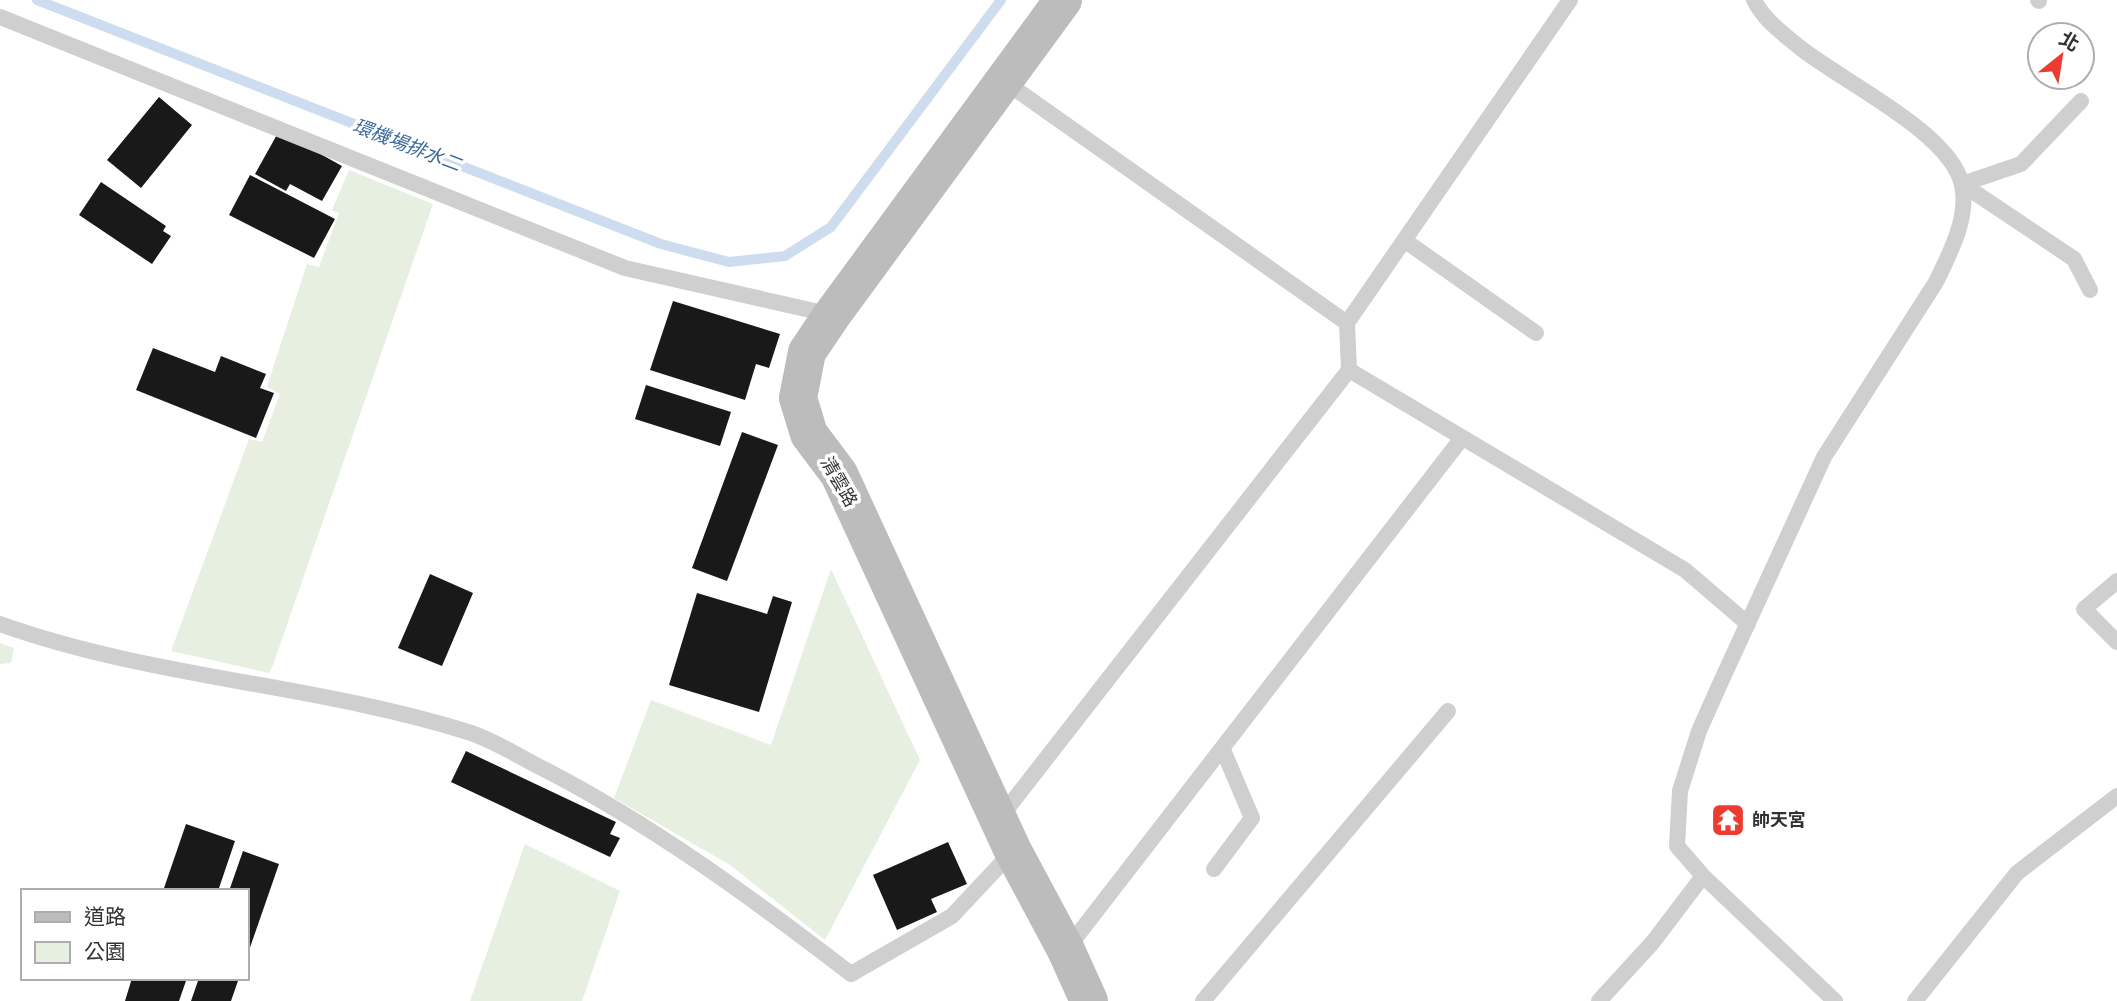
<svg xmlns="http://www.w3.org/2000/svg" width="2117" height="1001" viewBox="0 0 2117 1001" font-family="Rubik,'Noto Sans TC',sans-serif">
<rect width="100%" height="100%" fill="#fff"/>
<path fill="#e6efe0" d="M349,170L433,204L273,665L269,673L171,651L249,439L262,442L280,394L267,387L270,377L307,264L319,267L339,213L332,210Z
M831,569L920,760L825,940L730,865L614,798L651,700L771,745Z
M0,643L14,648L11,663L0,664Z
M525,844L620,891L582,1001H470Z"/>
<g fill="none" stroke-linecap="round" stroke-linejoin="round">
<path stroke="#cdddef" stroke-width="10" d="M37,0L661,244L729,262L785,256L831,227L1001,0"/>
</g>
<path fill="#191919" d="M159,97L192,125L141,188L107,160Z
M279,131L342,166L322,201L290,184L286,191L255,174Z
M250,175L335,219L314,258L229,215Z
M101,182L166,226L163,231L171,236L152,264L79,215Z
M673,301L780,334L769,368L756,364L745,400L650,370Z
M153,348L215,372L221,356L266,374L260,388L274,393L256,438L136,390Z
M646,385L731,412L720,446L635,419Z
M742,432L778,445L727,581L692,568Z
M430,574L473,593L442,666L398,648Z
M697,593L767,614L773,596L792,602L759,712L669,685Z
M466,751L616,822L610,834L620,838L610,857L451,782Z
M186,824L235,841L218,891H163Z
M948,842L967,884L931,899L937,912L897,930L873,875Z
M243,851L279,864L247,956V891H229Z
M132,978H187L179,1001H125Z
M199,978H239L231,1001H191Z"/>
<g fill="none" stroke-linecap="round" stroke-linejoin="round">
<path stroke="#cfcfcf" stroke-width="16" d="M2038,0L2039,1
M0,17L625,268L832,315
M1004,81L1347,323
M2081,101L2021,164L1962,184L2074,259L2090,290
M1404,240L1536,333
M1349,370L1685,570L1748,624
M2117,581L2084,609L2117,642
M0,624C151,678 315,684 468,732C491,739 513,753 534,764C647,821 751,897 851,974L952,916L1013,851
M999,819L1349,370L1347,323L1570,0
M1214,869L1252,818L1223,750
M1703,876L1835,1001
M1066,950L1462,438
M1203,1001L1448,711
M1599,1001L1653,942L1703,876L1677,846L1680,791L1699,731L1719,686L1824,457L1936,282C1950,253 1969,218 1962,185C1951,132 1839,80 1798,46C1780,31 1764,20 1754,0
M1915,1001L2017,873L2117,796"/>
<path stroke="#bcbcbc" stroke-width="38" d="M1063,0L832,315L807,352L798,398L809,434L839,474L1013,851L1066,950L1089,1001"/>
</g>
<defs>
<g id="temple-square" transform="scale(1.75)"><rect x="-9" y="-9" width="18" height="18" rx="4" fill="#ec3c31" stroke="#fff"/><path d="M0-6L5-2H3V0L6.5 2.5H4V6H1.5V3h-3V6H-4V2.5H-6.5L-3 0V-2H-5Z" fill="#fff"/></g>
</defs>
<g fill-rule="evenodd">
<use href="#temple-square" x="1728" y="820"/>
</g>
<g text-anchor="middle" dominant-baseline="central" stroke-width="7" stroke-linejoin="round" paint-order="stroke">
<g font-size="18" fill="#323232" stroke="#fff">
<text transform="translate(839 482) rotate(60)">清雲路</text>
</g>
<g font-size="18" font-weight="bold" fill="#323232" stroke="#fff" text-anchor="start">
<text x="1752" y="820">帥天宮</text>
</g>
<g font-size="19" font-style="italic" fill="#3b6999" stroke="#fff">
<text transform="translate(407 145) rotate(21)">環機場排水二</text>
</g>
</g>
<rect x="21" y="889" width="228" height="91" fill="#ffffff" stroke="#adadad" stroke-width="2"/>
<rect x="35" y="912" width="35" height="10" fill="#bcbcbc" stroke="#adadad" stroke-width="2"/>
<text x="84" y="924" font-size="21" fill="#323232">道路</text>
<rect x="35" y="942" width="35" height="21" fill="#e6efe0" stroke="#adadad" stroke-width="2"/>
<text x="84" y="959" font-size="21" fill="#323232">公園</text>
<g transform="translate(2061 56) rotate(30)"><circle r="33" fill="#ffffff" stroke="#adadad" stroke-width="2"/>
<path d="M0-5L12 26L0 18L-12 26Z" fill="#ec3c31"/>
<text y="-10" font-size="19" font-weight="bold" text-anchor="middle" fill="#323232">北</text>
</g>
</svg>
